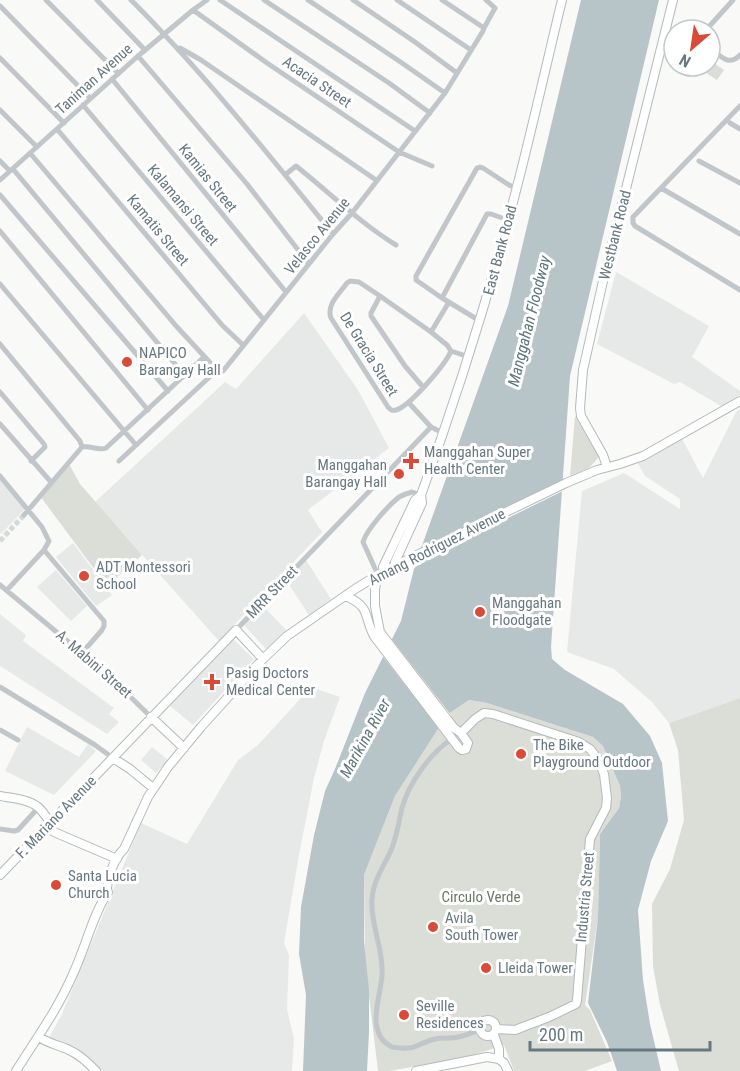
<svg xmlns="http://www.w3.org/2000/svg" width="740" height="1071" viewBox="0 0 740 1071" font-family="'Roboto Condensed',sans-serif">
<rect width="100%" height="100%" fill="#f9f9f7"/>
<path fill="#e7e9e8" d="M616,272L709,326L692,357L740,391V397L721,406L680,382L674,384L597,344Z
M304,313L358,390L389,448L308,510L322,532L219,641L95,502L225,382L236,389Z
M740,409V698L669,723L652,702L614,669L567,652L582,491L624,473L680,509V499L645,476L637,462L681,437L703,478L736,412Z
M0,479L25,509L1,534L0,532Z
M73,543L112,595L96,606L56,557Z
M306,560L331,599L309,615L286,580Z
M56,570L87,606L71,621L37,587Z
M263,606L288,632L266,649L243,624Z
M0,614L26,635L23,641L114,708L109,714L119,722L107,734L0,666Z
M231,637L254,659L193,725L169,705Z
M311,687L340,697L324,741L314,778L299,855L284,943L289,955L287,1009L294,1039L292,1071H100L75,1047L49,1038L62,1014L141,823L187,844L238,760L258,745Z
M27,727L79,757L88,744L96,751L54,795L5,771Z
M152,747L168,760L156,773L141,760Z"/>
<path fill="#daded7" d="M710,60L724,70L717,80L697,67L710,66Z
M575,416L599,457L589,468L570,476Z
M68,462L80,484L142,555L107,586L40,496Z
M740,698V1071H679L660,1005L653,966L652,904L670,869L684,820L678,750L669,723Z
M469,700L487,703L593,737L603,746L620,786L621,797L619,808L600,834L598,917L585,1005L590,1010L612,1061L585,1071H514L504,1045L470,1056L390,1071H378L365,963L364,875L395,796L447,715Z"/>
<path fill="#b8c5c8" d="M581,0H659L570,376L551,647L552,659L565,670L623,704L650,736L662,763L668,821L651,861L638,910L643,980L650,1024L661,1071H617L607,1042L588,1003L598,917L600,834L619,808L621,797L620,786L603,746L593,737L487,703L469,700L447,715L395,796L364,875V941L369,990V1033L367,1071H303L306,995L299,954L301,907L314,835L325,791L335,769L365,693L401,621L415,565L508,306Z"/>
<path fill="#f9f9f7" d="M566,478L565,490L412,565L416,551Z
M390,637L451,715L440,730L381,654Z"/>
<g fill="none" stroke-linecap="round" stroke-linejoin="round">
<path stroke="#d4d9da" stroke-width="5" stroke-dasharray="5 2.5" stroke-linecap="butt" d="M0,541L24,515"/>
<g stroke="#b3babd" stroke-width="10">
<path id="secondary" d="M607,467L603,455L581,416L580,408L583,370L603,281L673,0
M395,566V562L422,503L421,495C454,405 483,314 508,221C528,148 544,74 562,0
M384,571L383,567L415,500L421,495
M346,596C372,608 363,616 374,636L459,748L462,750L466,749L468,743L461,733L454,728L380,632L375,606V589L378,575
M151,717L184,748
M461,733L475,719L484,713L493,714L579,742L590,749L598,759L604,774L607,798L606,808L590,839L577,1000L576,1004L549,1017L515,1030L497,1029
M113,758L130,769L153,788
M0,796C12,798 28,799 38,807C43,811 46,818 51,822
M47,826L54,832L117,859
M0,875L236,630L263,659
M106,895C107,880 113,859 124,849L148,797L168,767L201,727L248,675L263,659L287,636L355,589L386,570L566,483L597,470L620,464L643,456L740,401
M480 1028a8 8 0 1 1 16 0a8 8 0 1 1-16 0Z
M494,1035L499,1049V1059L504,1063L508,1071
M39,1037C48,1043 57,1045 67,1049C79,1054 87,1062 96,1071
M16,1071C36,1039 58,1009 73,974C85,949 93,914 108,892
M416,1071L487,1057L499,1059"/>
</g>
<path stroke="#c0c6c9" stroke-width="5" d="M46,0L118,73
M97,0L145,50
M131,0C204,73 268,154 333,234
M220,0L415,131
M264,0L389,83L430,113
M308,0L402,63L445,93
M353,0L415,42L457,73
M397,0L471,50
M0,6L90,98
M193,10L267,63L399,152L432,166
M484,28L495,8L486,0
M706,30L733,0
M180,48L201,60L376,180
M710,48C721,56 728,67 740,55
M138,56L247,184L309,264
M0,58L64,123
M112,79L286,292
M83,105L264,320
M0,110L37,147
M730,123L740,129
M57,129L222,325L243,345
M30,153L177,327L217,370L220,372L223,371L333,234L352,213L445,93L483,31L484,28L442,0
M0,161L10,171
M699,161L740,183
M13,169L185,376
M285,175L296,166C329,192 360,223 396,245
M0,180L138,56L193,10L207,0
M661,188L740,234
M0,195L168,391
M633,217L740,106
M633,217V223L635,226L740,290
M0,231L148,410
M0,284L136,445
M380,296L371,313V316L405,366L423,387
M442,298L487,214H491L508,220
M480,321L442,298L416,280V276L477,168L480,167L483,168L509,185L516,188
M431,332L449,302
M0,344L80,441L82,447
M451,351C445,365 410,406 396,410C391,411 391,410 388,407L331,318C326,305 339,294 347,283L350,281L359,282L380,296L431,332L447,345L451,351L469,357
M0,392L44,444L45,447L31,461
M409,403L431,427L443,433
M0,424L51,482
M119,461L217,370
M0,476L42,527L49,541L44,550L104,621V626L102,630L82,653
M24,515L82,447C90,445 98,451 106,448L204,357
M378,575L363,542C367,529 388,506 399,497C403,495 408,493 412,492L421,495
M0,585L107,674L151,717
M7,590L44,550
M236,630L431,427
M0,687L95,745L113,758
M0,730L18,740
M452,739C430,753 409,783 402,808C399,821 397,835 392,848C385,865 373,880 372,899C370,925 384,949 382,975C381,997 364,1033 392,1047C393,1047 399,1048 401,1048C416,1050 421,1042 435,1039C443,1037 450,1039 458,1037C465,1036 473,1032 480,1030
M0,829L14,831L18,830L38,808"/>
<use href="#secondary" stroke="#fff" stroke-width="8"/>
</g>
<g fill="#db4a36" stroke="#fff" stroke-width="2">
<circle cx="127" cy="362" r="6"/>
<path d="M408 452h6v6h6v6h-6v6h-6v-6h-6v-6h6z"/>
<circle cx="399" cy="474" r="6"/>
<circle cx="84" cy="576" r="6"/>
<circle cx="480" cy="612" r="6"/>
<path d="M209 673h6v6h6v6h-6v6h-6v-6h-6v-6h6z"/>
<circle cx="521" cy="754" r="6"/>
<circle cx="56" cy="885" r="6"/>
<circle cx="433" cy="927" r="6"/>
<circle cx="486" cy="968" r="6"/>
<circle cx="404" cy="1015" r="6"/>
</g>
<g text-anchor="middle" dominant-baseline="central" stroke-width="6" stroke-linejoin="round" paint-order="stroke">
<g font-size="15" fill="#667881" stroke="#fff">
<text transform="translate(94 79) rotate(-42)">Taniman Avenue</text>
<text transform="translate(317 82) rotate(34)">Acacia Street</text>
<text transform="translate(208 178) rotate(51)">Kamias Street</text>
<text transform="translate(183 205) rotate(50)">Kalamansi Street</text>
<text transform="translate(158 230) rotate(50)">Kamatis Street</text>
<text transform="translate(615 235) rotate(-76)">Westbank Road</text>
<text transform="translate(317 236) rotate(-51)">Velasco Avenue</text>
<text transform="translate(500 250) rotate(-75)">East Bank Road</text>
<text transform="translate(369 354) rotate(58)">De Gracia Street</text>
<text transform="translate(437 547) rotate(-27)">Amang Rodriguez Avenue</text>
<text transform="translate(272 592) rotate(-46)">MRR Street</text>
<text transform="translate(94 664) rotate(41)">A. Mabini Street</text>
<text transform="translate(56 817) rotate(-46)">F. Mariano Avenue</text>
<text transform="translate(585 897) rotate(-85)">Industria Street</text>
</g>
<g font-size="15" fill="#667881" stroke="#fff" text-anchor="start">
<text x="139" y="353">NAPICO<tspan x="139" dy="17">Barangay Hall</tspan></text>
<text x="424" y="452">Manggahan Super<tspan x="424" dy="17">Health Center</tspan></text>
<text x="387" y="465" text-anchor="end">Manggahan<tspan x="387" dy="17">Barangay Hall</tspan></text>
<text x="96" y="567">ADT Montessori<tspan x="96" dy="17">School</tspan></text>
<text x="492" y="603">Manggahan<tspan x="492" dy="17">Floodgate</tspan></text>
<text x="226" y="673">Pasig Doctors<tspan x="226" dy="17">Medical Center</tspan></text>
<text x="533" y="745">The Bike<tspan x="533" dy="17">Playground Outdoor</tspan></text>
<text x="68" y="876">Santa Lucia<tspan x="68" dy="17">Church</tspan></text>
<text x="445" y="918">Avila<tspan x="445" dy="17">South Tower</tspan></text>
<text x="498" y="968">Lleida Tower</text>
<text x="416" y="1006">Seville<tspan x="416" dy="17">Residences</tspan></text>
</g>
<g font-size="15" fill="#6a7965" stroke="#fff">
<text x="481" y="897">Circulo Verde</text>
</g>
<g font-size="16" font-style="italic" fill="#60767b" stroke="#fff">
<text transform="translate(529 321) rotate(-76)">Manggahan Floodway</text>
<text transform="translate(365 738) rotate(-61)">Marikina River</text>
</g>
</g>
<g transform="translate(692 48) rotate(209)"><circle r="28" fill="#ffffff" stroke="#c2c9cd" stroke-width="1.5"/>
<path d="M0-4.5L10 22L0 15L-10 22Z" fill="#db4a36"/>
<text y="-9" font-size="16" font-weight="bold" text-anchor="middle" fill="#667881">N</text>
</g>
<path d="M530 1041v9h180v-9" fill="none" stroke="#667881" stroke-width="3"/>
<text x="539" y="1041" font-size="18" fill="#667881" stroke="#ffffff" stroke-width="4.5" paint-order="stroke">200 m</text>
</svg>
